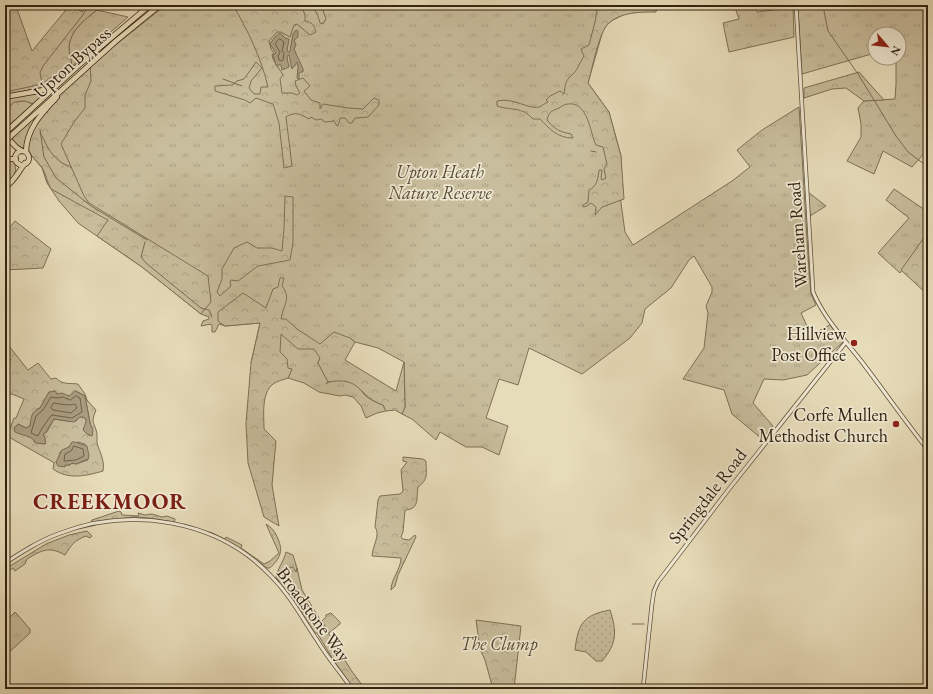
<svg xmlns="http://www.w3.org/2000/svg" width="933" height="694" viewBox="0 0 933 694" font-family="'EB Garamond',serif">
<defs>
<pattern id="grass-tufts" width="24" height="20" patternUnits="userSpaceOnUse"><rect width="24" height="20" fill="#c8bd9c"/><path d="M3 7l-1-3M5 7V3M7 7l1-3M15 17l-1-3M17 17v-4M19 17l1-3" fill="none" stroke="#aca285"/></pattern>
<pattern id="forest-crowns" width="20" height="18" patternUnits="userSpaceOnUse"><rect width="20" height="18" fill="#c8bd9c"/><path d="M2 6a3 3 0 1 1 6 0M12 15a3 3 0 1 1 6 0" fill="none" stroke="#aca285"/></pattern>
<pattern id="park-dots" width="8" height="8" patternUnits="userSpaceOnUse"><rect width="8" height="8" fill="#c8bd9c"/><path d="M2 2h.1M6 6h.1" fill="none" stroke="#aca285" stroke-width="1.8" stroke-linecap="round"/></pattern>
</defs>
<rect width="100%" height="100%" fill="#e7dcb9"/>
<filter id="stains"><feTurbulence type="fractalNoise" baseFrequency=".005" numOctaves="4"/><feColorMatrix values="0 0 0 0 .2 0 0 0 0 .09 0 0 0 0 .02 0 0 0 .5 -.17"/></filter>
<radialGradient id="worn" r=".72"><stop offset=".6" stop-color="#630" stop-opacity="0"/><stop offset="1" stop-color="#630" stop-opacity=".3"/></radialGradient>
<path fill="url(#grass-tufts)" stroke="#7e7056" d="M166,5H569L623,15L609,22L603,30L588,83L609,112L621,156V203L625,232L633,245L732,181L750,167L737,150L762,130L799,107L809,270L811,294L816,305L801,313L811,335L830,325L843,342L807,375L783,380L764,379L753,403L773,426L762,439L732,414L724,390L683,379L704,348L708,313L706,306L712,292V287L694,256L689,260L671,288L645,309L642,323L630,338L582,374L529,348L518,385L499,379L486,418L508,426L499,455L482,447H466L440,432L436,440L412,419L402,414L405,407L404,362L378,348L355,342L350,338L320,358L318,363L328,381L326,384C332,379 346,379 353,383C358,386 361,390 364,394C368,399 377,403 383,405L386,411L377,413L366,418L361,406L353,397L345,395L340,396L319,392L304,383L288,378L292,369L251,363L260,323L225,326L219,324L215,332H212V326L211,324L201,326L203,321L209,319V317L201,314L142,267L78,223L59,201L47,183L42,168L32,156L29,150L90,65Z
M734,5H755L757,12L773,10V5H793L794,37L729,52L723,23L739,19Z
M827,5H928V149L912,167L883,151L874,174L847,161L861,137V124L858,108L864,101L895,99L896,84V58H899V34H875V53L802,74L798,8Z
M97,10L128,17L72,66C71,60 69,53 69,47C70,31 85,19 97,10Z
M49,90L33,104C19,98 15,102 5,112V100L9,98L40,93Z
M47,104L24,149H20L10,139Z
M5,161H12L15,164C17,174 13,180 5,185Z
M894,189L928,212V232L900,273L878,253L909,218L886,200Z
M808,192L826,206L810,216Z
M286,552L293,555L297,568L296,572L277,575L279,581L276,578C276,571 284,561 286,552Z
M15,612L30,629V633L5,656V622Z
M331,613L340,622V624L329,633L322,621L326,617V615Z"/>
<path fill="url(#forest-crowns)" stroke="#7e7056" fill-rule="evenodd" d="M5,5L16,6L32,51L70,5L82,12L88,5H91L97,10C85,19 70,31 69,47C69,53 71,60 72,66L48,86L5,95Z
M233,5H321L326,19L323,24L320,23C318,15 316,10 309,5L302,7L305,15V21C312,22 314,25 316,32L310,35L297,24L294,25L290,37L281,32H277L269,41L271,49L274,53L272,55L273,59L283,75L280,79L282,93H292L297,95L300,93L296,86L295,81L303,78L310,86L304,91L311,100L320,103V109L323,104L348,108L363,109L374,98L379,100V105L368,117L355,118L352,123H349L345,118H340L339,123L337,126L334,121L325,122L321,119L316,120L311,117L309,119C300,114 296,111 286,117L292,166L284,168L279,123L273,104L256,98L250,103L245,100L215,91V86L232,85L237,81L244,79L256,62L262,68L251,81L249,88L254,94H260L261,87H268C261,57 248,31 233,5Z
M598,5H648L657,7L656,12C640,12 621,12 609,23C599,31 592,70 588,83L609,112L621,156L624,199L602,207L595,215L596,207L591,203L587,206L583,207V205L588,202L589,190C597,187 598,178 599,170H602L601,178L602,180L606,178L604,169L607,164L603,147L596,145C590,133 588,101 568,104C565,104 562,106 559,108C552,111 549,111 547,120C554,129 560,132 571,134L573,138C557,138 550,129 540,119H533C521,106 512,111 497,106V101C514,97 529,110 539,107C542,106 545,103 548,102L546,100L550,96L560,91L564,94C566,81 565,81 575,72C576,71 582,59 584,56L581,49L589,45L595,22Z
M90,65L91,81L85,95V108L74,122L61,144L84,196L89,203L208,276L211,302L201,314L142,267L97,236L108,220L51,189C47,182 46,175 43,169C38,161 29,156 27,146C24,128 76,78 90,65Z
M859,72L884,100L864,101L846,88L832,89L804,98V88Z
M25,101L33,104L7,127L5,123V112L14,102Z
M285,196L293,197V243L290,260L258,266L238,281L231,280L230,282L231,286L220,296L217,292L222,279V269L234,248L247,242L257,248H272L282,251L284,229Z
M15,221L51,249L43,268L5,270V233Z
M928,232V295L901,270Z
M280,278H284L282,286C292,299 283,305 281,319H286L297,329L320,344L334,332L350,338L355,342L345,360L396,391L404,362L405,407L402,414L395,410L386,411L383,405C357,396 362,376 328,382L318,363L320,358L314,349H298L281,334L280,352L287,359L288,368L292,369L288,378C283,380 277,381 273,384C261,393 264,416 264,429L276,441L272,485L279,526L264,517L248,463L246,423L251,363L260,323L225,326L218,321V312L243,293L266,308L273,289L278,287Z
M10,345L9,346L28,370L38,363L51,379L56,378C62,385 70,383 78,384L85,394L87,400L96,410C90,424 95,422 97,434C97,437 97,440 97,443C100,453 105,461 103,471C86,476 68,480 53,469L54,463L51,461L7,436L14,418H16L24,399L12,394L5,395V383H9L5,365L11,360L5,352V348ZM49,392L69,396L78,392L85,396L91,428L90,436L85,432C85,428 87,423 86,419L83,417H80L76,421H67L54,419L47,432L43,434L45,438V444L34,442V439C27,435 21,434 14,429L18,424L26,428L30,426C32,418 31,412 40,408ZM78,442L85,444L88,460L76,464L72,463L70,465H65L58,460L60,452Z
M403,457L423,459L426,461C426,473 429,479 418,487C416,499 420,509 405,510L403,532L401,537L403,539L409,540L415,535L416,537L398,575L395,586L391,590C391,579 401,569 401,558L372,556C372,547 381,535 375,527L378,500L380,496L400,494L403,491L401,470L407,462L403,461Z
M119,511L121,512L122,515L139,516L138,513L145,515L152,514L162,517L167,516L175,519V520L174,522L149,518L134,517L91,522L92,520Z
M266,524C272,528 275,531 278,539C284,552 279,559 270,568H267L233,544L210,533V532L225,539L226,537L242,545L241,548L264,564L270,561L279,553Z
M87,531L92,536L90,538L86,536C75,540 71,545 65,555C49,546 42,550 27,559L25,564L15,571L13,568L5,573V569L46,544L69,535Z
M293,567L296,572L297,568L302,590L351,670L365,689H354L334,661L317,633H315L301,611L279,581L277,575L279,571Z
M476,620L521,626L514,689H493L485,660L480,649Z"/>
<path fill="url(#park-dots)" stroke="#7e7056" d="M610,610C617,631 617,644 602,661H596L586,652L575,650C578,624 583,615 610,610Z"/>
<path fill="#aa9d80" stroke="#7a6c54" d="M296,30L298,31V37L294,40L296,45L294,49L303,69V72H301L299,73V79L297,78L298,67L297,62L292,69L289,55H288L287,57L289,67L282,70L281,65H276L273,55L276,53L270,44L275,37L280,33L285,38L289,39L287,51L288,52L290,51L293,34Z
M55,391L57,394L62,393L69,396L75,391L85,396L90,423L93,430L92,436L87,434L83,430L86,422V419L83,417H80L74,422L54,419L45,433L43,434L45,438V441L46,442L45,444L36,443C31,435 23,436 15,432L14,429L18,424L26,428L30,426C31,418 31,411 40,408L49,392Z
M72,442H75L87,446L89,456L88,459L76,464L72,463L70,465H65V467L58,466L56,462L62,450L69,447Z"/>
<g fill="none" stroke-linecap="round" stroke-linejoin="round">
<path stroke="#6e6048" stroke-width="1" d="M280,39L284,42L282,51L284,53L283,60L281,61L279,60L278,56L280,52L275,44L278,40Z
M76,396L80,398L82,412L72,418L52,415C48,419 40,431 38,436L31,433L36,416L43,410L51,397L57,398L63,397L70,400Z
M54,403C61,404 68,406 75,404L77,408L71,413L53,410L51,408Z
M74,446L83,449L84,456L76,460L64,461L65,454L71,451Z"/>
<path stroke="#7a6c54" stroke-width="1" d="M824,11L828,31L858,74L896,136L908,152L928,167
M223,79L242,86
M42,83L40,73L43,66L82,16L88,7
M5,92L38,85L46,81L53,76
M40,129L44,157L56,178L91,206L147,240
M40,133C43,137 44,140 46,144C51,154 59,163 69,166
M591,151L596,152
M70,166L71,168
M145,242L141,257L146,263L201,308L209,310L212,317
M632,624H644"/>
<g stroke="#60513b" stroke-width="4.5">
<path id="minor" d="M796,5L813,292C824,318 844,339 862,362C884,391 905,421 928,450
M5,563C22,552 39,541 58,534C130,506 217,519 271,576C290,595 302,618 317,640C327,657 341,673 352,689
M643,689L652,604L654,591L658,582L729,489L846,342"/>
</g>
<g stroke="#332311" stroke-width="6">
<path id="highway" d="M5,98L10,96L44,90L56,82
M5,133L79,65L150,5
M5,135L16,147L22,151
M12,135L116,41L160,5
M15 158a7 7 0 1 1 14 0a7 7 0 1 1-14 0Z
M26,152C26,129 42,113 57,97
M5,159H16
M5,187C15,181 18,172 25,163"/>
</g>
<use href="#minor" stroke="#efe8d2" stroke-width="3"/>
<use href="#highway" stroke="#e7dcb9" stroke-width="4.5"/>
<g stroke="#332311" stroke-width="6" stroke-linecap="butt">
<path id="highway-bridge" d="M5,142L12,135"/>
</g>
<use href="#highway-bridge" stroke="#e7dcb9" stroke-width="4.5"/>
</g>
<g fill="#8f2418" stroke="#efe8d2" stroke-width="1.5">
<circle cx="854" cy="343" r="4"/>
<circle cx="896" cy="424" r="4"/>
</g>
<g text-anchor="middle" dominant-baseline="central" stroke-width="3.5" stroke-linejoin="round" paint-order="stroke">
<g font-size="18" fill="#332311" stroke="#efe8d2">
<text transform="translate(72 62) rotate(-42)">Upton Bypass</text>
<text transform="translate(797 235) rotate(-94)">Wareham Road</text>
<text transform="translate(707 496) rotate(-52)">Springdale Road</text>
<text transform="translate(314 614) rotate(54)">Broadstone Way</text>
</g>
<g font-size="18" font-style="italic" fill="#584a34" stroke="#efe8d2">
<text x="440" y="171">Upton Heath<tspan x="440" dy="21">Nature Reserve</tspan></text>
<text x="499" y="643">The Clump</text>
</g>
<g font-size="18" fill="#332311" stroke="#efe8d2" text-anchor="end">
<text x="846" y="333">Hillview<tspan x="846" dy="21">Post Office</tspan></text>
<text x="888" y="414">Corfe Mullen<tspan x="888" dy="21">Methodist Church</tspan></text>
</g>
<g font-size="22" font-weight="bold" letter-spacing="1" fill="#7a1f14" stroke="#efe8d2">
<text x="110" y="501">CREEKMOOR</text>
</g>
</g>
<rect width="933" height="694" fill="none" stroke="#e7dcb9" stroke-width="20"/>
<rect x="6" y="6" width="921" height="682" fill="none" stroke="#332311" stroke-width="2"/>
<rect x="10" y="10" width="913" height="674" fill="none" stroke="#332311"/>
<g transform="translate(887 46) rotate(118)"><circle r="19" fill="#efe8d2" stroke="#a49985"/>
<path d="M0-3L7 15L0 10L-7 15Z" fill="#8f2418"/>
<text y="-6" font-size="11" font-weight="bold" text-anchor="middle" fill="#332311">N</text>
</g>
<rect width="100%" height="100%" filter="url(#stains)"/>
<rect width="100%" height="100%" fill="url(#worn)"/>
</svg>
